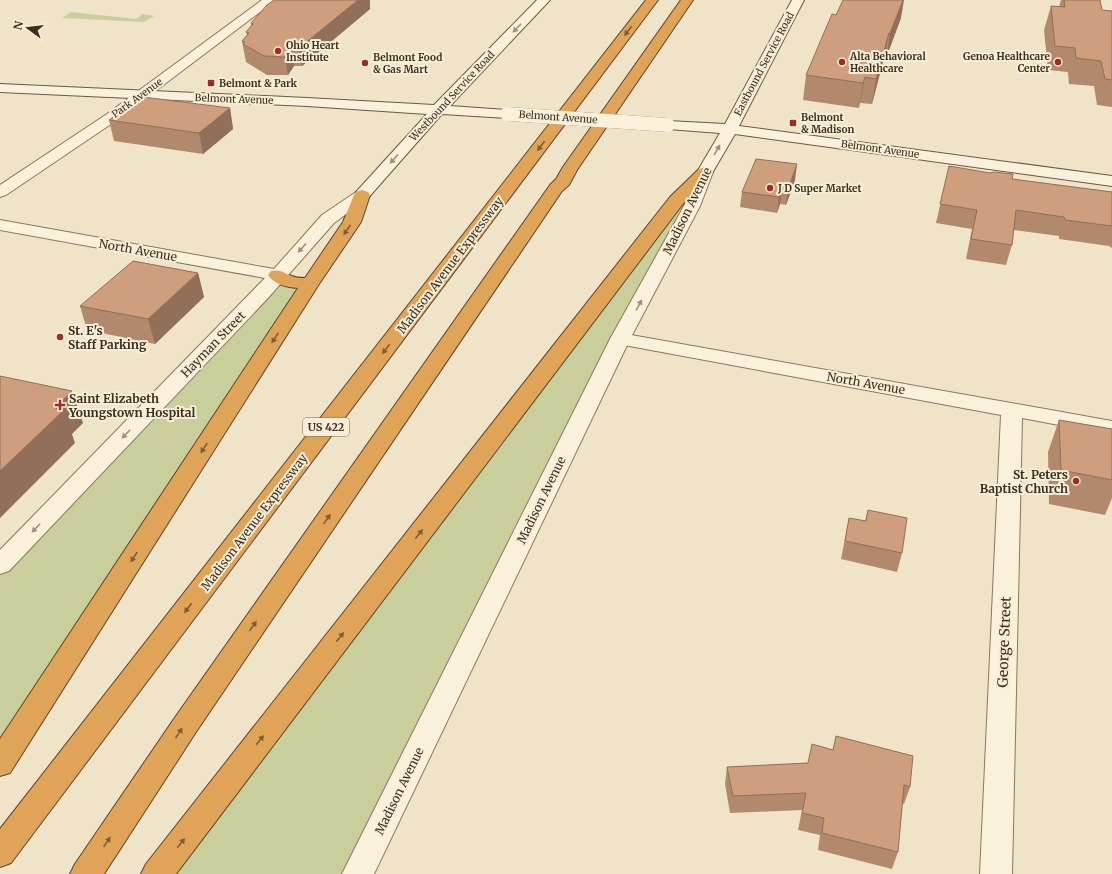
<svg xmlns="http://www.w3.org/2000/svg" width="1112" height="874" viewBox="0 0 1112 874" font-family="Merriweather,serif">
<rect width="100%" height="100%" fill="#f0e4c8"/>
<path fill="#c9cf9b" d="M71,12L136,19L143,14L154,16L144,22L62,18Z
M705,172L358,874H157Z
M277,275L310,284L0,764V565Z"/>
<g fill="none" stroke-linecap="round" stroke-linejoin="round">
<g stroke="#8d765c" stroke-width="2">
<path id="minor" d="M362,190L368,192L370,195L368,198L334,223L268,298L9,571L0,574V550L265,278L0,230V220L274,269L322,215L356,192Z
M620,333L1112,421V435L1022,418L1012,874H980L1001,415L613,343L610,339L613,335Z"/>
</g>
<g stroke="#8d765c" stroke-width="2">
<path id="tertiary" d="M262,0H276L117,120L6,195L0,197V185L107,114Z
M705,167L711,169L713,172L700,206L630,339L374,874H342L610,339L684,206L697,172L699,169Z"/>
</g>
<g stroke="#6f573f" stroke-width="2">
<path id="secondary" d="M537,0H550L450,106L507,110L512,111L514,114L512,117L507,118L442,114L368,198L362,200L356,198L354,195L356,192L427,114L307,106L0,92V84L307,98L434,105Z
M792,0H804L739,126L1112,176V186L735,134L711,175L705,177L699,175L697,172L720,133L668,129L663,128L661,125L663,122L668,121L725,124Z"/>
</g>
<g stroke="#5b4430" stroke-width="2">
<path id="motorway" d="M646,0H658L11,863L0,867V829Z
M681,0H693L577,170L569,185L562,191L196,732L104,874H70L75,864L176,716L550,185L556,179L563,167Z
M705,167L711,169L713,172L711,175L682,205L176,874H141L146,864L670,197L699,169Z
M362,190L368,192L370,195L361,222L319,284L10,773L0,776V739L298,288C286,287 275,285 268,275L271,271C281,269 283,273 292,276C296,278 301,278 305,278L343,222L354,195L356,192Z"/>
</g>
<use href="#minor" fill="#faf1dc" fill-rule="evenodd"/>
<use href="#tertiary" fill="#faf1dc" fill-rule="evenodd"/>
<use href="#secondary" fill="#faf1dc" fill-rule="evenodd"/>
<use href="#motorway" fill="#e0a458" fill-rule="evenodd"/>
<g stroke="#6f573f" stroke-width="14" stroke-linecap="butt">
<path id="secondary-bridge" d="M507,114L668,125"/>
</g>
<use href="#secondary-bridge" stroke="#faf1dc" stroke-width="14"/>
</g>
<path fill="#b2896c" d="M274,0H370V9L302,66H294L288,75H267L246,62L242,41L247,35L246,32L251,26V23Z
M1061,0H1100L1102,10L1112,11V107L1097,105L1094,86L1069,84L1068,72L1048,70L1044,30L1051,6L1059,7Z
M901,18L886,58H884L872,104L860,103L859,108L803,100L806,75Z
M230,108L233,129L203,154L114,141L109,120Z
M949,166L1012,179L1111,192L1112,190V248L1109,246L1059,239V236L1014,230L1012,245L1006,265L966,259L972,229L936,223Z
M795,180L786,205L780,204L777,213L740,207L742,192Z
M198,273L204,297L155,344L87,330L80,306Z
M1059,420L1112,429V498L1105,515L1049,504L1048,452Z
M868,510L902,553L897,572L841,559L849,518L865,521Z
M836,736L910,787L904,804L902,803L898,852L892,869L818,850L820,835L798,830L802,810L730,813L725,784L727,767L808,763L812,744L833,750Z"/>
<path fill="#916f58" d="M358,0H370V9L302,66L299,48Z
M903,0H904L901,18L886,58L890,33Z
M889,33L884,58L872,104L876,79Z
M291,48L294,66L288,75L285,57Z
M865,77L860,103L859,108L863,83Z
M230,108L233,129L203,154L199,133Z
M797,164L795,180L786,205L788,189Z
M782,188L780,204L777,213L779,197Z
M198,273L204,297L155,344L148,319Z
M72,391L83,423L72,434L75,443L0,518V471L55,408Z"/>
<path fill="#cf9f7d" stroke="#916f58" d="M274,0H358L299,48H291L285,57L264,56L243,44L245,42L242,41L249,33L246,32L253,24L251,23L267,5Z
M843,0H903L890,33H889L876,79L865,77L863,83L806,75L832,14L836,15Z
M1064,0H1100L1102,10L1112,11V80L1105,79L1101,61L1076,58L1075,48L1055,46L1051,6L1065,7Z
M143,97L230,108L199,133L109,120Z
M756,159L797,164L788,189L782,188L779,197L742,192Z
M949,166L990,173L994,172L1013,174L1012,179L1112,192V226L1065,220L1064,217L1016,210L1012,245L971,239L977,210L940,204Z
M133,261L198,273L148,319L80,306Z
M0,376L72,391L55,408L64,410L0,471Z
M1059,420L1112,429V480L1061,470Z
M868,510L907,518L902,553L845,541L849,518L866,521Z
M836,736L913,756L910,787L904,785L898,852L822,833L824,818L802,813L806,793L733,796L727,767L808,763L812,744L833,750Z"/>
<defs><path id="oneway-solid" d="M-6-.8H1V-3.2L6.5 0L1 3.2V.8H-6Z"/></defs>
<g fill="#9c907e">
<use href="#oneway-solid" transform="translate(517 28) rotate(134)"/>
<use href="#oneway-solid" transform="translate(717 150) rotate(-60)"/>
<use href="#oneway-solid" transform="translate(394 159) rotate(132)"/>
<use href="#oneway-solid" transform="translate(302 248) rotate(132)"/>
<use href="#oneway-solid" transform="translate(639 305) rotate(-62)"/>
<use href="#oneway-solid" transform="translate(126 434) rotate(134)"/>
<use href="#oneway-solid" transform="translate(36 528) rotate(134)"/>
</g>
<g fill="#7e5d36">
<use href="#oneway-solid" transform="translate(628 31) rotate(127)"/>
<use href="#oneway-solid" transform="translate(541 146) rotate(127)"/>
<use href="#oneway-solid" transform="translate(347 230) rotate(124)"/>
<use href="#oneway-solid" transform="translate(275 338) rotate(123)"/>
<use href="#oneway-solid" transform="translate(386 349) rotate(127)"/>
<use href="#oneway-solid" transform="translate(204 448) rotate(123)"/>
<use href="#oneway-solid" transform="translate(327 519) rotate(-55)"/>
<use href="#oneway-solid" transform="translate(419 534) rotate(-52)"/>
<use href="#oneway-solid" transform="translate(134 557) rotate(123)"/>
<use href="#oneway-solid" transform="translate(188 608) rotate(127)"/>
<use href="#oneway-solid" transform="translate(253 626) rotate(-55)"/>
<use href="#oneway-solid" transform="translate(340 637) rotate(-52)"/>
<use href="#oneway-solid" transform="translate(179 733) rotate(-56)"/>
<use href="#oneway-solid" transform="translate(260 740) rotate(-52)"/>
<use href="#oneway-solid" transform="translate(107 842) rotate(-56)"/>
<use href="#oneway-solid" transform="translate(181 843) rotate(-52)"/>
</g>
<g fill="#9e2a2b" stroke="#f7eed8" stroke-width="1.5">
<circle cx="278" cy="51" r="4"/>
<circle cx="842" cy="62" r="4"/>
<circle cx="1058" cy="62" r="4"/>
<circle cx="365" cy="63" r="4"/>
<rect x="207" y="79" width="8" height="8" rx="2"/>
<rect x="789" y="119" width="8" height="8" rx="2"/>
<circle cx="770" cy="188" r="4"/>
<circle cx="60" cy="337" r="4"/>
<path d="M58 399h4v4h4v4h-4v4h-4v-4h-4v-4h4z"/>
<circle cx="1076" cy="481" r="4"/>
</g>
<g text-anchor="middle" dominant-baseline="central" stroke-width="4" stroke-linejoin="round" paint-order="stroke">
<g font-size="10" font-weight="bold" fill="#3d2e20" stroke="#f7eed8" text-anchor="start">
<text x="286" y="45">Ohio Heart<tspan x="286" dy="12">Institute</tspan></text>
<text x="850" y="56">Alta Behavioral<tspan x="850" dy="12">Healthcare</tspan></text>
<text x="1050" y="56" text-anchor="end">Genoa Healthcare<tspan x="1050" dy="12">Center</tspan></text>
<text x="373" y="57">Belmont Food<tspan x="373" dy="12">&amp; Gas Mart</tspan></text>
<text x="219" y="83">Belmont &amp; Park</text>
<text x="801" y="117">Belmont<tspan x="801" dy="12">&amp; Madison</tspan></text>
<text x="778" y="188">J D Super Market</text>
</g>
<g font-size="10" fill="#3d2e20" stroke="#f7eed8">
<text transform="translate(764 64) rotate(-62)">Eastbound Service Road</text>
<text transform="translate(452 96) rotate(-47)">Westbound Service Road</text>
<text transform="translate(137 98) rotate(-36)">Park Avenue</text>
<text transform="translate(234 99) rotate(2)">Belmont Avenue</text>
<text transform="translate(558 117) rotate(4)">Belmont Avenue</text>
<text transform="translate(880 149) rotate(8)">Belmont Avenue</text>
</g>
<rect fill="#f7eed8" stroke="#756857" stroke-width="1" x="303" y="418" width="46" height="18" rx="3"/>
<g font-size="11" font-weight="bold" fill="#3d2e20">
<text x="326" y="427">US 422</text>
</g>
<g font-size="12" fill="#3d2e20" stroke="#f7eed8">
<text transform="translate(687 211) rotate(-64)">Madison Avenue</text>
<text transform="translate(138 250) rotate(10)">North Avenue</text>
<text transform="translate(450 265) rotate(-53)">Madison Avenue Expressway</text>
<text transform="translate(213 344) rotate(-46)">Hayman Street</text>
<text transform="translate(866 383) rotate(10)">North Avenue</text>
<text transform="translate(541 500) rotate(-64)">Madison Avenue</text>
<text transform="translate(254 522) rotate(-53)">Madison Avenue Expressway</text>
<text transform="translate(399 791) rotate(-64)">Madison Avenue</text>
</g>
<g font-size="12" font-weight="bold" fill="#3d2e20" stroke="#f7eed8" text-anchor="start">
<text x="68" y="330">St. E's<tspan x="68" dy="14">Staff Parking</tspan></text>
<text x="69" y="398">Saint Elizabeth<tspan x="69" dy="14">Youngstown Hospital</tspan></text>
<text x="1068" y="474" text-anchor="end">St. Peters<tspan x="1068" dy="14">Baptist Church</tspan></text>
</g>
<g font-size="14" fill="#3d2e20" stroke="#f7eed8">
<text transform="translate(1004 642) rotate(-88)">George Street</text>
</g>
</g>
<g transform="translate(28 28) rotate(285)" stroke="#f7eed8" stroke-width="3" paint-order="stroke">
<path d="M0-3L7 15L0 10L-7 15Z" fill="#3d2e20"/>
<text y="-6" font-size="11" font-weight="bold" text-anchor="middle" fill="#3d2e20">N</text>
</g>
</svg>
